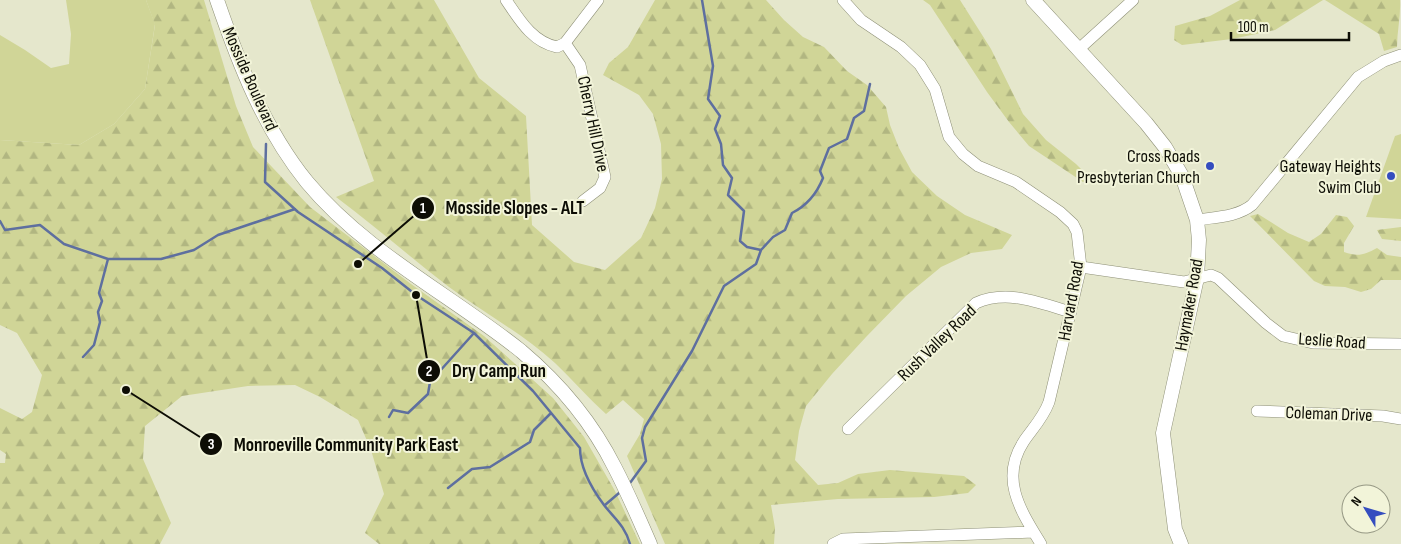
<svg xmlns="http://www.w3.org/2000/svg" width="1401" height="544" viewBox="0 0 1401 544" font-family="'Sofia Sans Condensed',sans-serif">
<defs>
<pattern id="forest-firs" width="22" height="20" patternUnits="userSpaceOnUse" patternTransform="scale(1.25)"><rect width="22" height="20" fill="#d0d597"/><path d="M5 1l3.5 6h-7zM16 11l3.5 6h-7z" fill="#b1b681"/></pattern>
</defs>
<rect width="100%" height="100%" fill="#e5e7cc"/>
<path fill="#d0d597" d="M66,0H146L155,24L145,89L114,124L79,145L0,140V35L25,50L51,68L69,64L71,34Z
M1401,134V219L1366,217L1395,136Z"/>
<path fill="url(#forest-firs)" d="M146,0H204L236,106L253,147L310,207L411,284L484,336L553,398L584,437L615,491L640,544H379L365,533L384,494L371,450L358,420L320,397L295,385L248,386L182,396L145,426L143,459L171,523L160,544H0V463H5L6,454L0,450V408L22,419L32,412L42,375L17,333L0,325V140L79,145L114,124L145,89L155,25Z
M310,0H434L479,78L526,116L532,225L574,262L605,270L641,238L655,208L662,179L661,144L653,114L639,95L603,75L609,63L628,47L655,0H766L784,20L803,37L824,47L847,71L867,85L886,107L890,125L899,148L912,172L937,196L965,215L1012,235L1002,249L971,253L941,267L906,296L866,337L832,374L806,406L799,431L795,460L818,485L838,483L858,474L890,470L964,476L976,485L968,493L934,497L838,499L771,505L775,528L774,544H665L627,456L640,434L644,419L623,400L606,414C588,398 572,379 555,363C522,333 484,313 449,287C411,258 375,226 336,197L374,181Z
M923,0H960L991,49L1023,114L1046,140L1076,164L1092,180L1083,182L1029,146L1009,122L987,92L930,5Z
M1240,0H1323L1275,30L1232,39L1182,45L1174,40L1175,26L1210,16Z
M1325,0H1400C1401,16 1397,31 1397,47L1384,51L1379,34Z
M1258,214L1288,233L1309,242L1321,234L1336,215L1347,217L1354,226L1344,243V252C1358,257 1364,255 1377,248L1387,255L1401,257V280H1381L1371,289L1361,292L1345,287L1325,286L1314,281L1250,216Z
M1401,227V241L1382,239L1377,230Z"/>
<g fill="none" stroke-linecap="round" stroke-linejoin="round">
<path stroke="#5e6f9f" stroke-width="2.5" d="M702,0L713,66L708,99L720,116L715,129L721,144L723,165L732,178L728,195L744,211L740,241L747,247L761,250
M266,144L265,182L298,212L382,268L416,295L474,333L533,391L580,448C580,468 592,489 604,505C615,519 625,526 630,544
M0,221L5,230L40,225L64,244L108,259H161L194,250L218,235L295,209
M83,357L94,345L100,322L98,312L102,301L99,293L108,259
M389,417L393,410L408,413L428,394L430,382L474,333
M630,483L646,461L642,438L645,427L692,351L724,286L756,264L761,250L773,237L785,230L792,213C806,206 817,193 823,178L820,171L829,148L847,139L854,118L864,111L870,84
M448,488L472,469L490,467L530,442L534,430L551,413
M605,505L619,493"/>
<g stroke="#8e9077" stroke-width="12">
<path id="minor" d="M506,0C519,19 532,42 557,47L565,43L598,0
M843,0L861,20L901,47L920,65L935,89L949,137L963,154L978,166L1016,182L1060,212L1073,224L1077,232L1081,267L1049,402C1043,418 1033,428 1024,441C999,479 1021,511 1041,544
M565,43L580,65L605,177L600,188L583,201
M1079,49L1133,0
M1197,220C1216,217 1237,217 1252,205L1358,77L1384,61L1401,55
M1081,267L1184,282L1211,275L1218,278L1266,323L1283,336L1313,343L1401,344
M1257,411L1383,416L1401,419
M848,429L976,303C1008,289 1039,303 1071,312
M833,544L843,539L1033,532"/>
</g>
<g stroke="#8e9077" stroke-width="15">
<path id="major" d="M217,0C239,64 264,129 307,182C365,252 451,295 521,351C559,383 593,424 615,468C628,493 639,519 650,544
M1033,0L1146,123L1165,147L1182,176L1197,220L1199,240L1197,278L1163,433L1175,529L1181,544"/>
</g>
<use href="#minor" stroke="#fff" stroke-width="11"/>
<use href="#major" stroke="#fff" stroke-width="14"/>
</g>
<g fill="#354dbf" stroke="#f2f4d9" stroke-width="2">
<circle cx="1210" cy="166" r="5"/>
<circle cx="1391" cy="176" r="5"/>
</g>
<g text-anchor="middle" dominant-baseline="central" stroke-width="4" stroke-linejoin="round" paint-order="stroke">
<g font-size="18" fill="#0d0d05" stroke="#f2f4d9">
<text transform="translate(250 79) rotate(66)">Mosside Boulevard</text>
<text transform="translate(593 124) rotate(78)">Cherry Hill Drive</text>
<text transform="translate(1071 301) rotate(-80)">Harvard Road</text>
<text transform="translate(1189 305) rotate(-80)">Haymaker Road</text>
<text transform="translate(1332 341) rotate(4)">Leslie Road</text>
<text transform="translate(937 343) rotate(-44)">Rush Valley Road</text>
<text transform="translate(1329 414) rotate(2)">Coleman Drive</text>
</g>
<g font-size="18" fill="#0d0d05" stroke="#f2f4d9" text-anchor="end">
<text x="1200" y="156">Cross Roads<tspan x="1200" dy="21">Presbyterian Church</tspan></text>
<text x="1381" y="166">Gateway Heights<tspan x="1381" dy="21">Swim Club</tspan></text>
</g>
</g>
<path fill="none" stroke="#0d0d05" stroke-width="2" d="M358 264L423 208M416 295L429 371M126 390L211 444"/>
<g fill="#0d0d05" stroke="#f2f4d9" stroke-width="2">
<circle cx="358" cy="264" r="5"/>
<circle cx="416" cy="295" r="5"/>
<circle cx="126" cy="390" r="5"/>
<circle cx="423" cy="208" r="12"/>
<circle cx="429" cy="371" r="12"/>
<circle cx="211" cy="444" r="12"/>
</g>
<g font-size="15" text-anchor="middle" font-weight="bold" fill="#fff">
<text x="423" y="213">1</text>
<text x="429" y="376">2</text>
<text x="211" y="449">3</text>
</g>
<g font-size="19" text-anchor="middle" font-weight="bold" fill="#0d0d05" stroke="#f2f4d9" stroke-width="4" stroke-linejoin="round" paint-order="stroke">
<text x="515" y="214">Mosside Slopes - ALT</text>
<text x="499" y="377">Dry Camp Run</text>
<text x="346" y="451">Monroeville Community Park East</text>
</g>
<g transform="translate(1366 509) rotate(308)"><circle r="24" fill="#f2f4d9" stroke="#969884"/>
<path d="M0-4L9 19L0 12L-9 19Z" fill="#354dbf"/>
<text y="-8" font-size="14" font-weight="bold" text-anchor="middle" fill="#0d0d05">N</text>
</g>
<path d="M1231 32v8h118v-8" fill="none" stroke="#0d0d05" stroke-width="2.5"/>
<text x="1238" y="32" font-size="15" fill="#0d0d05" stroke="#f2f4d9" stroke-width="4" paint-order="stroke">100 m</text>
</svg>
